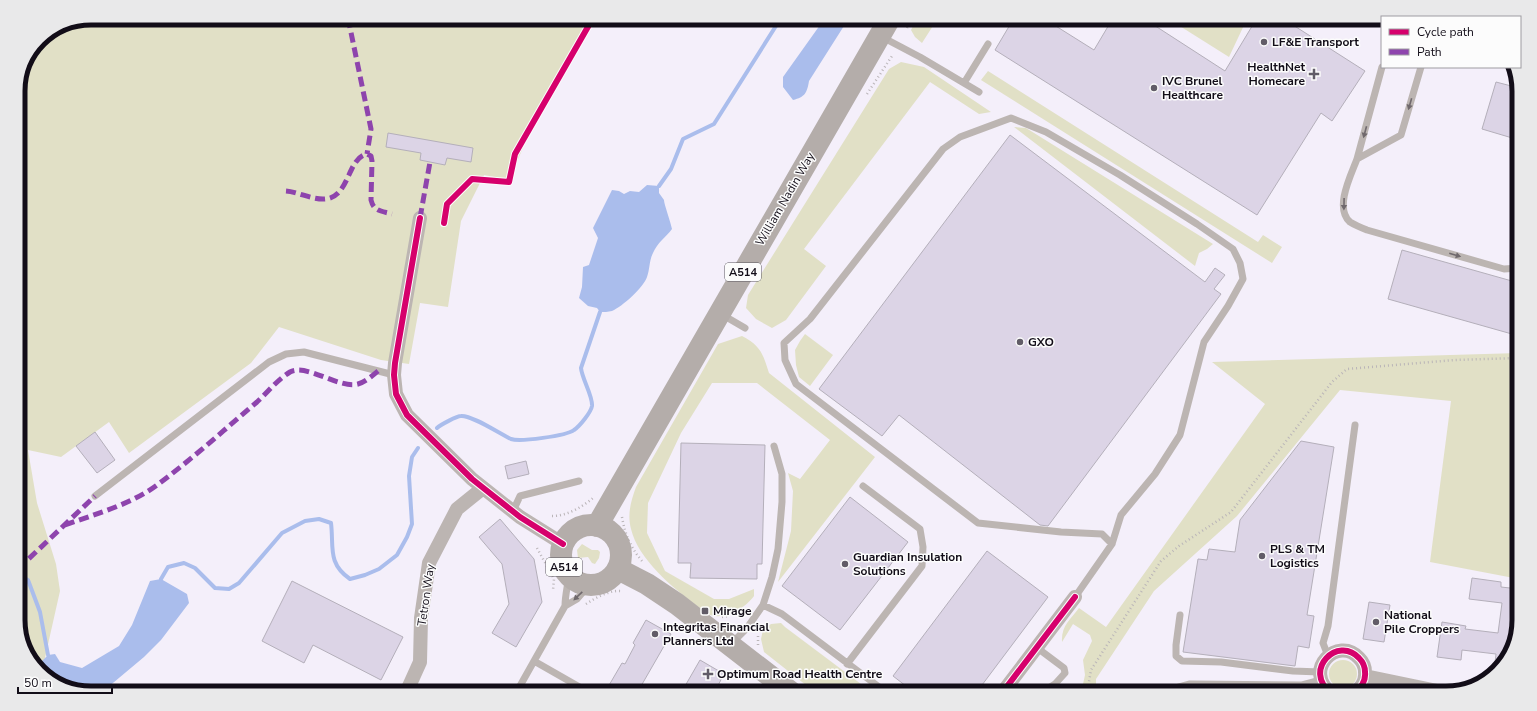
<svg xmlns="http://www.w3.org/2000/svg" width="1537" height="711" viewBox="0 0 1537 711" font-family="'Nunito Sans',sans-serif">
<rect width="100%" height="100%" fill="#f4effa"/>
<path fill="#e1e0c6" d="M91,18H593C561,69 531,123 510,180L484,175L461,221L448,307L420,303L409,364L381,360L279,327L251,363L129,453L109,422L61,457L28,450L37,503L56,564L60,591L42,671L30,661L18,625V87L40,39L63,23Z
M917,18H938L922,43L915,37L911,30Z
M1167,18H1241L1246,21L1229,57Z
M901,62L924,67L991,112L979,114L930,82L804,249L826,266L786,320L772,328L756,319L746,308L748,295L889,69Z
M988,71L1258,242L1263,235L1282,247L1272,263L981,80Z
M1014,127L1026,128L1213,244L1207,249L1199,253L1195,266Z
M805,334L833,355L810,386L799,377L796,365L795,350L800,341Z
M742,336C761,346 763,354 769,373L875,457L778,582L791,531L793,491L788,473L800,479L830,440L757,383H712L681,433L648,503L647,533L665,571L714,599H729L754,589V596C745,608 726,620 710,615C705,613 701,608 697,606C673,588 638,559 631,529C627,514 631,501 636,487L718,344Z
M1519,353V579L1430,562L1451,401L1340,390L1237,516L1154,591L1096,679V693H1081L1085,675L1083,660L1092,641L1090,635L1073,624L1062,642C1061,626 1070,620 1079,608L1106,627L1265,404L1212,362Z
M582,544L592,550H598L600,552L599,558L595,564L592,563L588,557L578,558L577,550Z
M781,623L785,627L873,693H816L764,652L761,639L763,630L771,624Z
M1329 674a14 14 0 1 1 28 0a14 14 0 1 1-28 0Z"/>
<path fill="#aabdec" d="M825,18H849L809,81C807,93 805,97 793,100L783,87V77Z
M647,185L659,186V193L664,200C664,204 671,223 672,229C666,237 657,243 653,253C649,261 650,269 647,277C643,288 623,306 612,311C608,312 604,312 600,312L597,308L588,306L579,298L582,287L583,267L589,265L598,238L593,228L612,190L619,191L624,194L630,191L639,192Z
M161,579L187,594L189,603L161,640L144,657L101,693H91L63,687L37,666L48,655L55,654L60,662L82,668L119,646L132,625L150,581Z"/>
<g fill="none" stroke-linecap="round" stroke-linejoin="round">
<path stroke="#aabdec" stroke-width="4" d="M659,186L671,169L683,139L714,124L781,18
M437,428C440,425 457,416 461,416C472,415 500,434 511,439C520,442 566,436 574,430C580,426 591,412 592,406C593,396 582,379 581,368L600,312
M18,575L28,580L40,612L48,655
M161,579L168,567L184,563L195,568L215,588L229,589L239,583L282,533L305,521L319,519L331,523C334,547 327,563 350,579L365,575L379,569L397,555L407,537L412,524L409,476L412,457L418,448"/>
</g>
<path fill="#dcd4e6" stroke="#b4afba" d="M1014,18H1043L1094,50L1113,18H1143L1225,71L1257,18H1282L1365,71L1332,121L1321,113L1257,215L995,50Z
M1496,82L1519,88V140L1482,129Z
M388,133L473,148L471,162L447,158L445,165L420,160L421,153L386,147Z
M1010,135L1205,282L1215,268L1225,275L1214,289L1221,294L1048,526L1040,525L899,415L882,436L819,389Z
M1402,250L1519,283V336L1388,299Z
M95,432L115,460L97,473L76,446Z
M1301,441L1334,447L1307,615L1314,616L1309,648L1298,646L1295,666L1183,652L1198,559L1207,560L1209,549L1235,552L1240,520Z
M681,443L765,445L762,564H757V579L690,578L691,563H678Z
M526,461L529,474L508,479L505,466Z
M850,497L908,542L840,630L782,586Z
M500,519L534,559L542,602L516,647L492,633L509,604L502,564L479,537Z
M987,551L1048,597L976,693H915L893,676Z
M1472,578L1501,582V587L1519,589V613L1513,648L1494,672L1496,654L1462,650L1461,660L1437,657L1442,622L1466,626L1465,629L1498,633L1502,603L1469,599Z
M292,581L403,637L381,680L313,645L304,663L262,641Z
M1369,602L1390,605L1384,642L1363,639Z
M646,620L671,634L637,693H619L608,687L622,663L625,664L635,645L633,643Z
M700,660L724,674L714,693H681Z"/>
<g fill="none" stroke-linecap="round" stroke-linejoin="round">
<path stroke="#bab5b8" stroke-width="2.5" stroke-dasharray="1 3" stroke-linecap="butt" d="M907,28L912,18
M867,94L892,56
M552,516C567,516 582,507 593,498
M622,517C625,535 631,548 642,561
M537,548L554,579L553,590
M586,604C597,597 609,590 622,591
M722,617L730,616
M758,636V645
M1087,693L1091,670L1161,561L1179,546L1231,512L1332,382L1347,369L1455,360L1519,358"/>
<path stroke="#bcb5b2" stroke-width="7" d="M882,37L920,57L979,92
M1421,67L1401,135L1357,159C1351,175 1334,208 1350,222C1355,225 1362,228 1367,230L1504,269L1519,268
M964,83L988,44
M1357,159L1382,67
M721,314L745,328
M95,496L269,362L286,354L304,352L394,375
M513,511L520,496L579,481
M1075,597L1112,544L1121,515L1155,474L1180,435L1204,342L1228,306L1243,279L1240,263L1233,249L1197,224L1120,175L1046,132L1011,118L960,137L943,149L810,319L784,343L785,360L796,384L978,523L1061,532L1102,534L1112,544
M763,605L782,614L887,693
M565,606L577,599L590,584
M1180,615L1176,645V656L1182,661L1221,662L1293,671L1320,672
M732,643L747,628L763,605L772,577L778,549L782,502V474L774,446
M1036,647L1064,668L1065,673L1055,684L1041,693
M1328,656L1323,643L1328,626L1355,425
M534,661L590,693
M847,664L922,566L923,547L920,529L863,486
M1302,685L1303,693
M518,689L525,693
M516,693L565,606C565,595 568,585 569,574
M1172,693L1179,687L1190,684L1302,685L1321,680"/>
<path stroke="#bcb5b2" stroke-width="14" d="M420,218L395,363L394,375L396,394L407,415L472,479L520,517L563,544
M1365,676L1447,693
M406,693L420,662L421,618L429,563L457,509L483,488
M1002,693L1075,597
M1331,693C1302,670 1338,635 1359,658C1363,662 1365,667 1365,672C1366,681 1361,688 1354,693"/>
<path stroke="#b4adaa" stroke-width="22" d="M561 555a30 30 0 1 1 60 0a30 30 0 1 1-60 0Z
M597,526L890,18
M618,569L647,584L677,604L792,693"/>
<path stroke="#8e44ad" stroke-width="5" stroke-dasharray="10 5" stroke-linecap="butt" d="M348,18L371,129L367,154
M286,191C298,192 313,200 325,199C350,197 347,158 367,154L371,156L372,161L371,200C374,212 382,211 392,214
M420,218L430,162
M65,525C95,514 130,505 157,485C191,460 224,430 257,402C268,392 277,380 290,372C306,363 339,389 358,384C365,382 372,376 378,371
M18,569L95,496"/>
<g stroke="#fcfcfc" stroke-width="8">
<path id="cycleway" d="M420,218L395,363L394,375L396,394L407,415L472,479L520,517L563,544
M444,223L447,204L472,179L509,182L515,154L593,18
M1002,693L1075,597
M1331,693C1302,670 1338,635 1359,658C1363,662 1365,667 1365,672C1366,681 1361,688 1354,693"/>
</g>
<use href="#cycleway" stroke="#d6006c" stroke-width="6"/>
</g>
<defs><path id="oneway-solid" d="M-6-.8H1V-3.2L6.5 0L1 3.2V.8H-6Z"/></defs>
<g fill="#70696d">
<use href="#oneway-solid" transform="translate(1410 104) rotate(106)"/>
<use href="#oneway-solid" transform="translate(1365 132) rotate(105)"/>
<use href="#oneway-solid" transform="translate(1344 204) rotate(91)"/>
<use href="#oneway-solid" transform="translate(1455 255) rotate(16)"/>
<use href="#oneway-solid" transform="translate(578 596) rotate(136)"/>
</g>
<g fill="#615c67" stroke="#fcfcfc" stroke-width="1.5">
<circle cx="1264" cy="42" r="4"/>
<path d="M1312 68h4v4h4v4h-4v4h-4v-4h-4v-4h4z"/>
<circle cx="1154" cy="88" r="4"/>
<circle cx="1020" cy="342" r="4"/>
<circle cx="1262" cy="556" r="4"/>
<circle cx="845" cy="564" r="4"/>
<rect x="701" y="607" width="8" height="8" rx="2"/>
<circle cx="1376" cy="622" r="4"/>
<circle cx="655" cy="634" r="4"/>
<path d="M706 668h4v4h4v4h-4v4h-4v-4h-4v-4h4z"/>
</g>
<g text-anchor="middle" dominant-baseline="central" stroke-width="3" stroke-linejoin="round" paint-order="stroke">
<g fill="#fcfcfc" stroke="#58555c" stroke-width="1">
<rect x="725" y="263" width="36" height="18" rx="3"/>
<rect x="546" y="558" width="36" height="18" rx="3"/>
</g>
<g font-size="11" font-weight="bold" fill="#120d18">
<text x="743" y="272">A514</text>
<text x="564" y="567">A514</text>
</g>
<g font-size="12" font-weight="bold" fill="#120d18" stroke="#fcfcfc" text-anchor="start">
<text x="1272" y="42">LF&amp;E Transport</text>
<text x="1305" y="67" text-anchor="end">HealthNet<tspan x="1305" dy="14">Homecare</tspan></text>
<text x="1162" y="81">IVC Brunel<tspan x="1162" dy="14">Healthcare</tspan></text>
<text x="1028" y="342">GXO</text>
<text x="1270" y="549">PLS &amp; TM<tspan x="1270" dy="14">Logistics</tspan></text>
<text x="853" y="557">Guardian Insulation<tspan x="853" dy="14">Solutions</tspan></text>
<text x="713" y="611">Mirage</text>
<text x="1384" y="615">National<tspan x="1384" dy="14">Pile Croppers</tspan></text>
<text x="663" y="627">Integritas Financial<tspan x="663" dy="14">Planners Ltd</tspan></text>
<text x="717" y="674">Optimum Road Health Centre</text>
</g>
<g font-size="12" fill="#120d18" stroke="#fcfcfc">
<text transform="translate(785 199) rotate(-60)">William Nadin Way</text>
<text transform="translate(426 595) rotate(-82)">Tetron Way</text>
</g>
</g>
<path d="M0 0H1537V711H0ZM91 25H1446A66 66 0 0 1 1512 91V620A66 66 0 0 1 1446 686H91A66 66 0 0 1 25 620V91A66 66 0 0 1 91 25Z" fill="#e9e9ea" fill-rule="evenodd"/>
<path fill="none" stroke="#120d18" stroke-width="5" d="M91 25H1446A66 66 0 0 1 1512 91V620A66 66 0 0 1 1446 686H91A66 66 0 0 1 25 620V91A66 66 0 0 1 91 25Z"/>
<rect x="1381" y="16" width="140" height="52" fill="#fcfcfc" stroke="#9e9ca1"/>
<rect x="1389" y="29" width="20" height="6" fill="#d6006c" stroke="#9e9ca1"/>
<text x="1417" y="36" font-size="12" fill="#120d18">Cycle path</text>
<rect x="1389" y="49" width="20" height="6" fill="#8e44ad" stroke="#9e9ca1"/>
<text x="1417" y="56" font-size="12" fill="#120d18">Path</text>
<path d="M18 687v6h94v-6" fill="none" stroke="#120d18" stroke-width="2"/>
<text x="24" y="687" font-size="12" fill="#120d18" stroke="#fcfcfc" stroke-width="3" paint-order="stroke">50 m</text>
</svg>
